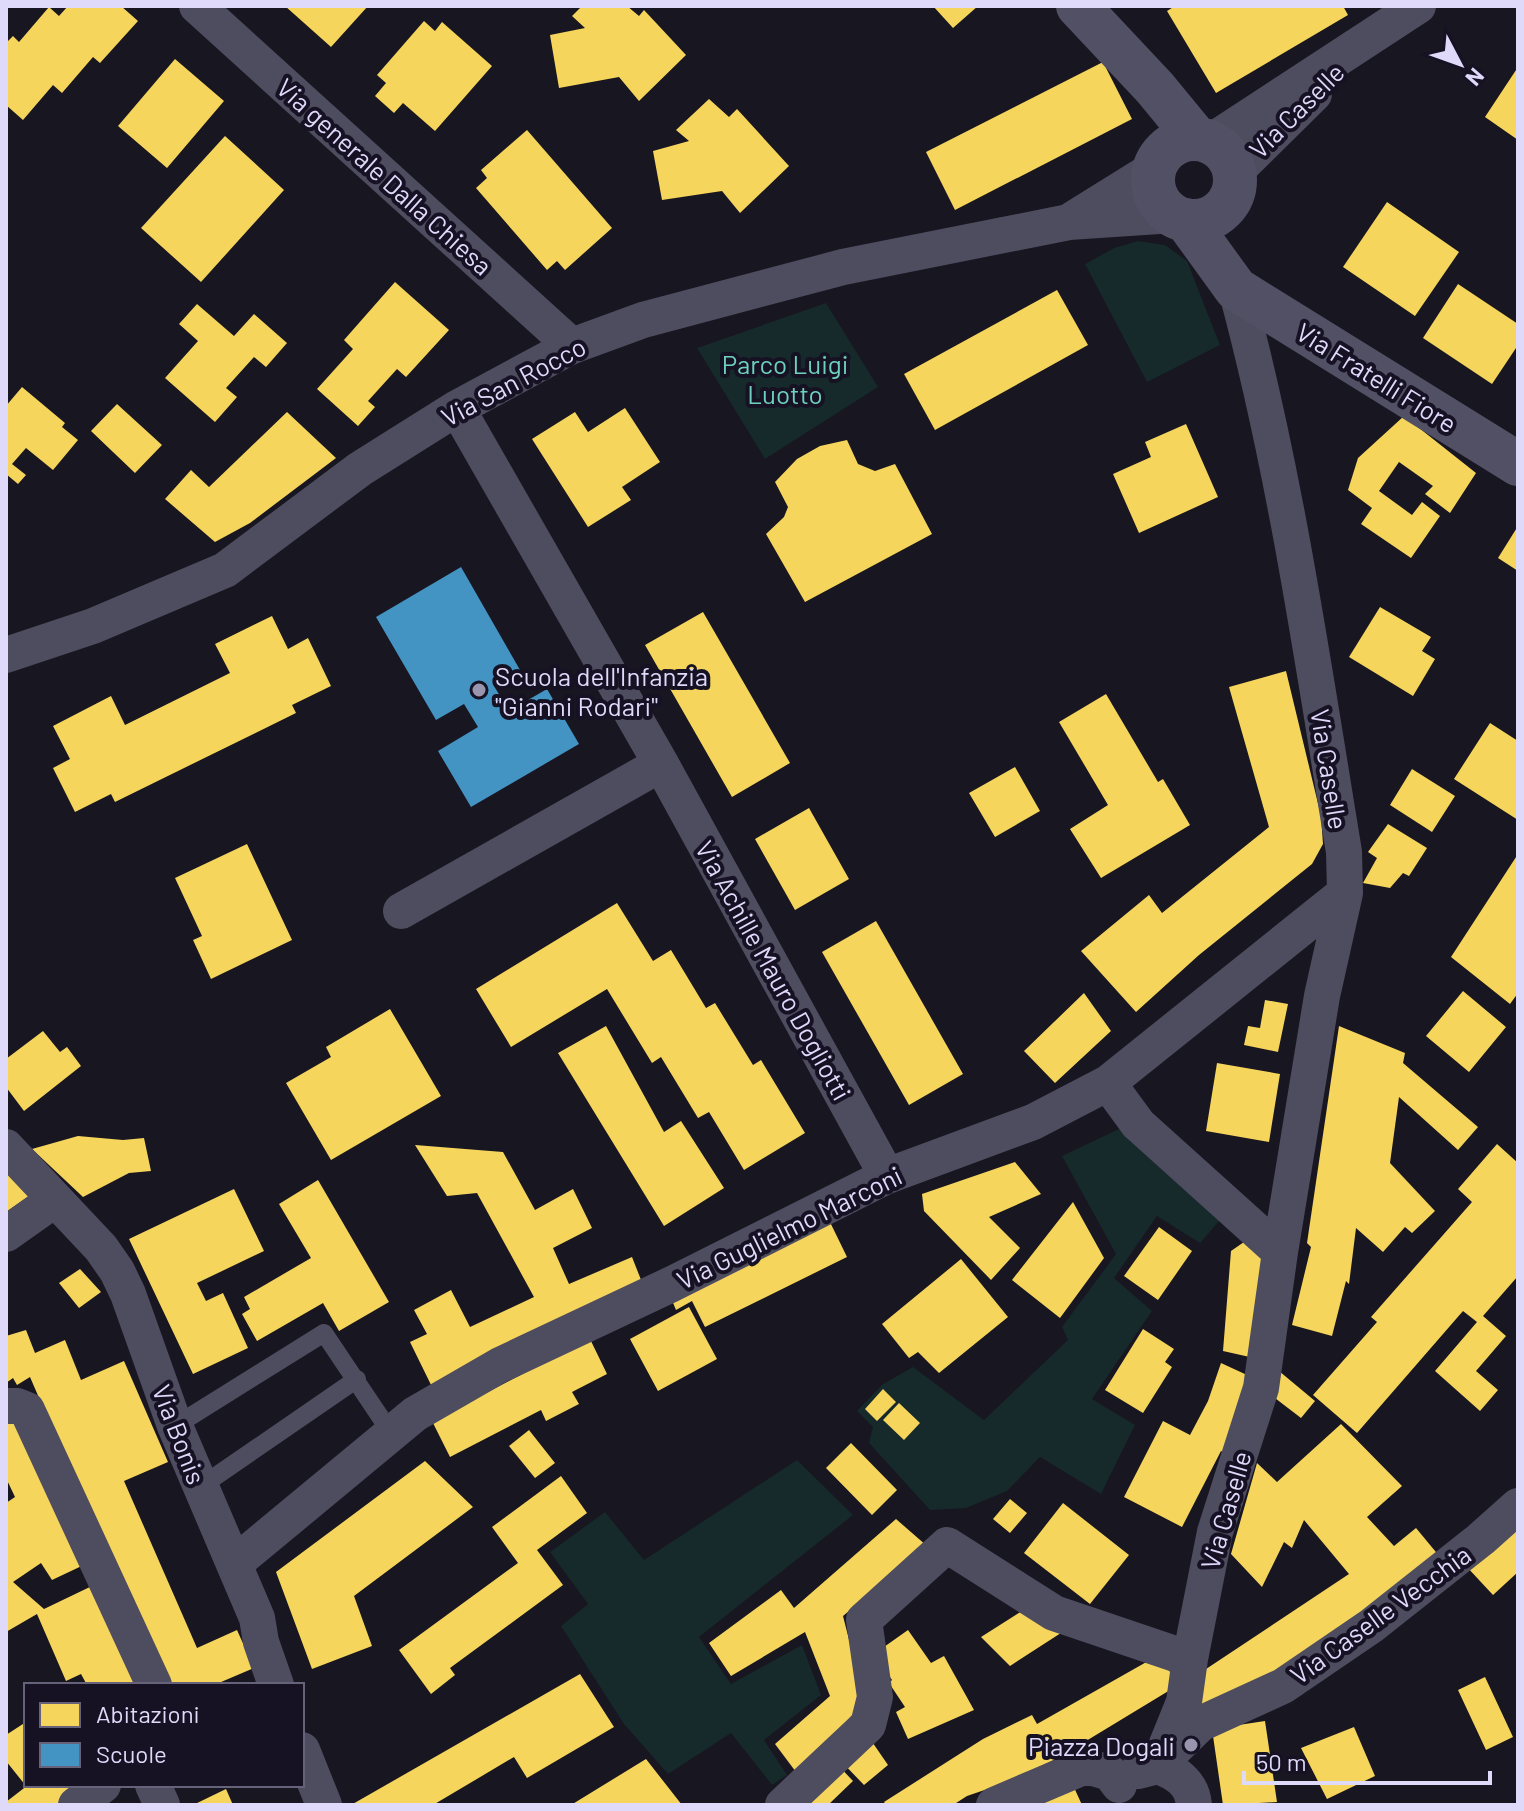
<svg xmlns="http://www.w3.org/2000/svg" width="1524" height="1811" viewBox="0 0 1524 1811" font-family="Barlow,sans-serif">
<rect width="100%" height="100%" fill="#181620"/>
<path fill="#16292b" d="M1138,241L1165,245L1187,261L1220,345L1147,382L1085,264L1114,248Z
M826,303L878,387L765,459L697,348Z
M1121,1128L1221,1219L1200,1243L1157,1216L1114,1278L1152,1311L1092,1399L1135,1425L1101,1494L1040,1457L1007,1491L966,1508L930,1510L869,1443L873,1427L857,1411L883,1384L913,1367L984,1420L1068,1340L1062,1327L1116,1254L1062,1156Z
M797,1460L853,1515L699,1637L731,1684L802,1645L821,1695L764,1740L787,1775L772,1785L731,1733L668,1774L624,1724L561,1626L588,1604L550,1552L605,1512L644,1560Z"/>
<path fill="#f6d55c" d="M68,6H121L138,21L100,63L93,57L62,93L53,85L23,120L6,105V43L13,36L19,42L49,7L59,16Z
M285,6H368L331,47Z
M582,6H627L639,16L644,10L686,55L639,101L619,77L559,88L550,35L585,28L572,16Z
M933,6H978L953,28Z
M1175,6H1343L1348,15L1216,93L1167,11Z
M424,21L435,31L442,22L492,66L435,131L403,103L394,113L375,96L386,83L377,75Z
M175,59L224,101L167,168L118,126Z
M1103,62L1132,119L955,210L926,152Z
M1518,67V140L1485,117Z
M709,99L729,117L737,109L789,166L740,213L722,191L662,200L653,151L689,141L676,130Z
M527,130L612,228L565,270L557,261L547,270L476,188L487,178L481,170Z
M225,136L284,190L201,282L141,228Z
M1387,202L1459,252L1415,316L1343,267Z
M395,282L449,330L406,377L397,369L368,401L375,407L358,426L317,389L353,349L344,340Z
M1458,284L1518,324V345L1492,384L1423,338Z
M1057,290L1088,345L935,430L904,374Z
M197,304L234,336L254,314L287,343L266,367L254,357L226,388L237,397L215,422L165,378L198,341L179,324Z
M22,387L65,423L62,427L78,440L53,470L26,448L12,464L26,475L18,484L6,474V406Z
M117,404L162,445L135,473L91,431Z
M625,408L660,462L622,487L631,500L588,527L532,439L575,412L588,432Z
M287,412L336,458L250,523L215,542L165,499L191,470L209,487Z
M1404,416L1476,473L1450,513L1425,494L1433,486L1399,462L1379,491L1412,515L1422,502L1440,516L1411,558L1361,524L1372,508L1348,490L1358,458Z
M1186,424L1218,497L1139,533L1113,474L1151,457L1145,442Z
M847,440L858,464L875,471L895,464L932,534L805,602L766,534L784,517L788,507L775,482L797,459L820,446Z
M1518,526V571L1498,558Z
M1380,607L1431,637L1422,651L1435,659L1413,696L1349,657Z
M703,612L790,763L732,797L645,645Z
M272,616L288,649L308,638L331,686L292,705L296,713L115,802L111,794L75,812L53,768L70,759L53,726L111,696L125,725L230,673L215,644Z
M1286,671L1321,816L1323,844L1312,864L1199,955L1136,1012L1081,951L1149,895L1162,913L1269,827L1229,687Z
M1106,694L1158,782L1163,779L1190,825L1101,878L1070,829L1108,805L1059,722Z
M1490,723L1518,741V820L1454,779Z
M1015,767L1040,811L995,837L969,793Z
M1412,769L1455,796L1432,832L1390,805Z
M809,808L849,879L795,910L755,839Z
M1388,824L1427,848L1409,876L1403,873L1390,888L1363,883L1377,858L1368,852Z
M247,844L292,940L211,979L193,940L202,936L175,878Z
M1518,854V993L1510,1004L1451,957Z
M617,903L653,961L671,950L706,1008L715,1003L753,1065L761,1060L805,1133L744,1170L709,1112L698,1118L661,1057L652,1063L607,989L511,1047L476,989Z
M876,921L963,1074L909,1105L822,952Z
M1463,991L1506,1027L1469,1072L1426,1036Z
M1084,993L1111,1031L1055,1083L1024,1051Z
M1265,1000L1288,1004L1278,1052L1244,1045L1248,1026L1260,1028Z
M390,1009L441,1096L331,1160L286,1083L331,1057L326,1047Z
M606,1026L664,1132L681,1121L724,1188L664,1226L558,1053Z
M1339,1026L1405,1053L1403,1063L1478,1127L1458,1150L1399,1097L1390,1163L1435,1211L1412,1233L1405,1227L1383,1252L1356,1228L1349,1284L1346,1281L1332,1336L1292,1325L1311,1247L1307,1243Z
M43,1031L60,1052L67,1047L81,1066L24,1111L6,1087V1059Z
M1217,1063L1280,1074L1269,1142L1206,1131Z
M78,1136L123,1140L144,1138L151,1171L129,1173L83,1197L32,1149Z
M1497,1144L1518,1163V1276L1483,1316L1506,1336L1476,1371L1498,1390L1480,1411L1435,1371L1477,1322L1463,1311L1357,1433L1313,1395L1377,1322L1371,1317L1472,1202L1458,1189Z
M415,1145L503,1152L535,1210L573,1189L592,1228L553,1248L569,1284L632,1257L647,1295L434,1391L410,1342L427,1334L414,1310L451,1290L470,1327L534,1297L477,1193L447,1196Z
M6,1162L29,1196L6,1212Z
M1015,1162L1041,1194L989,1217L1020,1248L991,1280L924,1211L922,1194Z
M318,1180L389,1302L339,1331L323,1303L257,1341L242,1314L250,1309L244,1297L311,1258L279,1204Z
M234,1189L264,1251L197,1283L206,1301L223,1293L248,1348L193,1374L129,1239Z
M1073,1202L1104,1258L1060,1318L1012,1280Z
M829,1220L847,1257L705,1327L692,1301L676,1310L671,1298Z
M1159,1227L1192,1251L1158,1300L1124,1276Z
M1244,1242L1273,1269L1263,1360L1223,1351L1231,1251Z
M961,1259L1008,1317L939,1373L918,1352L909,1358L882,1324Z
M80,1269L101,1292L79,1308L59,1283Z
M689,1307L717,1359L658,1391L630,1339Z
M1143,1329L1174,1349L1165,1362L1172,1367L1143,1413L1105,1390Z
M26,1330L35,1353L65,1340L81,1380L124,1361L168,1462L124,1481L197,1648L237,1630L254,1668L214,1685H163L30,1377L17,1385L13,1378L6,1383V1336Z
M590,1339L607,1374L572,1392L579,1404L546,1421L541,1410L450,1457L432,1421Z
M1221,1363L1260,1381L1237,1460L1221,1451L1182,1527L1124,1497L1163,1421L1190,1435L1208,1401Z
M1279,1371L1315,1401L1301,1418L1271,1395Z
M883,1389L896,1402L877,1421L865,1409Z
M899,1403L920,1423L904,1440L883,1420Z
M24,1411L88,1563L52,1580L41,1563L13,1582L44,1609L94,1585L138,1685H87L81,1674L66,1681L37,1614L6,1632V1503L15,1497L6,1478V1423Z
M1341,1424L1402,1486L1367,1517L1394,1546L1416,1528L1445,1563L1315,1651L1202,1707L1197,1675L1349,1574L1304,1520L1292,1548L1284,1542L1262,1587L1231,1554L1257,1463L1277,1482Z
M529,1430L555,1463L535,1478L509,1446Z
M851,1443L897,1490L872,1515L826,1468Z
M425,1461L473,1507L354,1596L372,1646L312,1669L276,1572Z
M561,1476L587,1513L537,1550L563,1585L450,1668L455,1675L431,1694L399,1650L518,1563L492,1527Z
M1010,1499L1027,1513L1010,1533L993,1519Z
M1063,1503L1129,1555L1090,1604L1024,1553Z
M1518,1516V1572L1493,1595L1466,1566Z
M896,1519L927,1546L843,1616L862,1691L861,1705L799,1776L775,1744L830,1696L805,1632L731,1676L709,1643L781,1590L794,1608Z
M1030,1606L1064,1631L1010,1666L981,1637Z
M908,1630L931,1663L944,1656L974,1710L908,1739L896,1712L905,1707L889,1683L892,1680L874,1654Z
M1157,1656L1180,1684L1058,1758L1002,1784L967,1796L953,1805H886L884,1802L983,1739L1032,1715L1037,1724Z
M580,1674L614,1727L527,1778L514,1757L433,1805H351Z
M1485,1677L1513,1737L1486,1750L1458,1690Z
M1265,1721L1277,1802L1223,1805L1212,1729Z
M26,1722V1786L6,1761V1735Z
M1354,1727L1375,1776L1327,1799L1301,1748Z
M866,1733L888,1765L864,1785L838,1758Z
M646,1759L682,1805H571Z
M835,1762L853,1781L828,1805H809Z
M1072,1783L1082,1805H1026Z
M28,1785H92L65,1805H6V1802Z
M226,1789L233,1805H193Z"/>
<path fill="#4393c3" d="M461,567L520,670L494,686L509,711L547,689L579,744L471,807L438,751L478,727L464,704L436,720L376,617Z"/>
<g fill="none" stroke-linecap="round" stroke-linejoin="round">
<path stroke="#4e4c5f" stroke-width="18" d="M175,1426L324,1333L391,1433
M200,1487L357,1379"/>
<path stroke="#4e4c5f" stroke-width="36" d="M197,6L572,346
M1210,142L1418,6
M1235,172L1314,94
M1073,219L1155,168
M457,408L661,764L887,1176
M6,655L93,626L225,570L360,469L457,408L572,346L643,320L843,267L1069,222L1174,215
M401,911L661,764
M1108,1083L1138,1124L1280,1252
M6,1147L101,1248L117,1271L128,1294L175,1426L257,1618L261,1642L276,1685
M6,1234L54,1200
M6,1406H17L27,1410L154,1685
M234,1564L415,1414L500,1365L672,1284L887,1176L1033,1122L1108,1083L1345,893
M302,1750L324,1805
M1167,1756L1200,1724L1283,1686L1371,1626L1481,1539L1518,1506
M1158,1766L1184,1702L1190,1659L1215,1532L1261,1388L1280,1252L1322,996L1345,893L1344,852C1313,664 1286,474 1236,289
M1138,1771L1158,1766C1177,1773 1192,1783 1194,1805
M153,1785L162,1805
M76,1805L103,1785
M783,1805L868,1725L875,1697L864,1620L947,1545L1054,1613L1190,1659
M994,1805L1086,1766L1110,1773L1119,1785"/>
<path stroke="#525065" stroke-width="44" d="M1078,6L1155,88L1197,139
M1153 180a41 41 0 1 1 82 0a41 41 0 1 1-82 0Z
M1186,220L1236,289L1518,464"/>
</g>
<g fill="#9995ae" stroke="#161224" stroke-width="3">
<circle cx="479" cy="690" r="8"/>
<circle cx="1191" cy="1745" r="8"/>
</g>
<g text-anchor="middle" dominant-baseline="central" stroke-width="8" stroke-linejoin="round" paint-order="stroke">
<g font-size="26" fill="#dfd9fa" stroke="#161224">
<text transform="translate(1296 110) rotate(-45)">Via Caselle</text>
<text transform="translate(385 176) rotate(42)">Via generale Dalla Chiesa</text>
<text transform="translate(1377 377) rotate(32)">Via Fratelli Fiore</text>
<text transform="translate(513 381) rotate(-28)">Via San Rocco</text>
<text transform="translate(1330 769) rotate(81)">Via Caselle</text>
<text transform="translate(774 970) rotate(61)">Via Achille Mauro Dogliotti</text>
<text transform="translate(789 1227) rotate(-26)">Via Guglielmo Marconi</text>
<text transform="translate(180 1434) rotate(69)">Via Bonis</text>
<text transform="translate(1225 1510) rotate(-74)">Via Caselle</text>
<text transform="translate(1380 1614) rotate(-36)">Via Caselle Vecchia</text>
</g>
<g font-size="26" fill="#6ed1bf" stroke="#161224">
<text x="785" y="363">Parco Luigi<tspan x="785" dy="30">Luotto</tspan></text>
</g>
<g font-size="26" fill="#dfd9fa" stroke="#161224" text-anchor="start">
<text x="495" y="675">Scuola dell'Infanzia<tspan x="495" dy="30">"Gianni Rodari"</tspan></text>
<text x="1175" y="1745" text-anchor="end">Piazza Dogali</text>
</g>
</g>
<rect width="1524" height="1811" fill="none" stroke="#dfd9fa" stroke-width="16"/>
<rect x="24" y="1683" width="280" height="104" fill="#161224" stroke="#66627a" stroke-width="2"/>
<rect x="40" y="1703" width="40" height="24" fill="#f6d55c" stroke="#66627a" stroke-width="2"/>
<text x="96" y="1723" font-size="24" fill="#dfd9fa">Abitazioni</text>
<rect x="40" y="1743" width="40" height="24" fill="#4393c3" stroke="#66627a" stroke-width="2"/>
<text x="96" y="1763" font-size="24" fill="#dfd9fa">Scuole</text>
<g transform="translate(1460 64) rotate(131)" stroke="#161224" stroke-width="6" paint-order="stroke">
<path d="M0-6L14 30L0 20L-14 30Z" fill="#dfd9fa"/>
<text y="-12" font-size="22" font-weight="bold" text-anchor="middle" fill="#dfd9fa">N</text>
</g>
<path d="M1244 1771v12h246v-12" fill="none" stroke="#dfd9fa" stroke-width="4"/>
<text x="1256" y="1771" font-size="24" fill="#dfd9fa" stroke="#161224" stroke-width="6" paint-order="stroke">50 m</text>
</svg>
